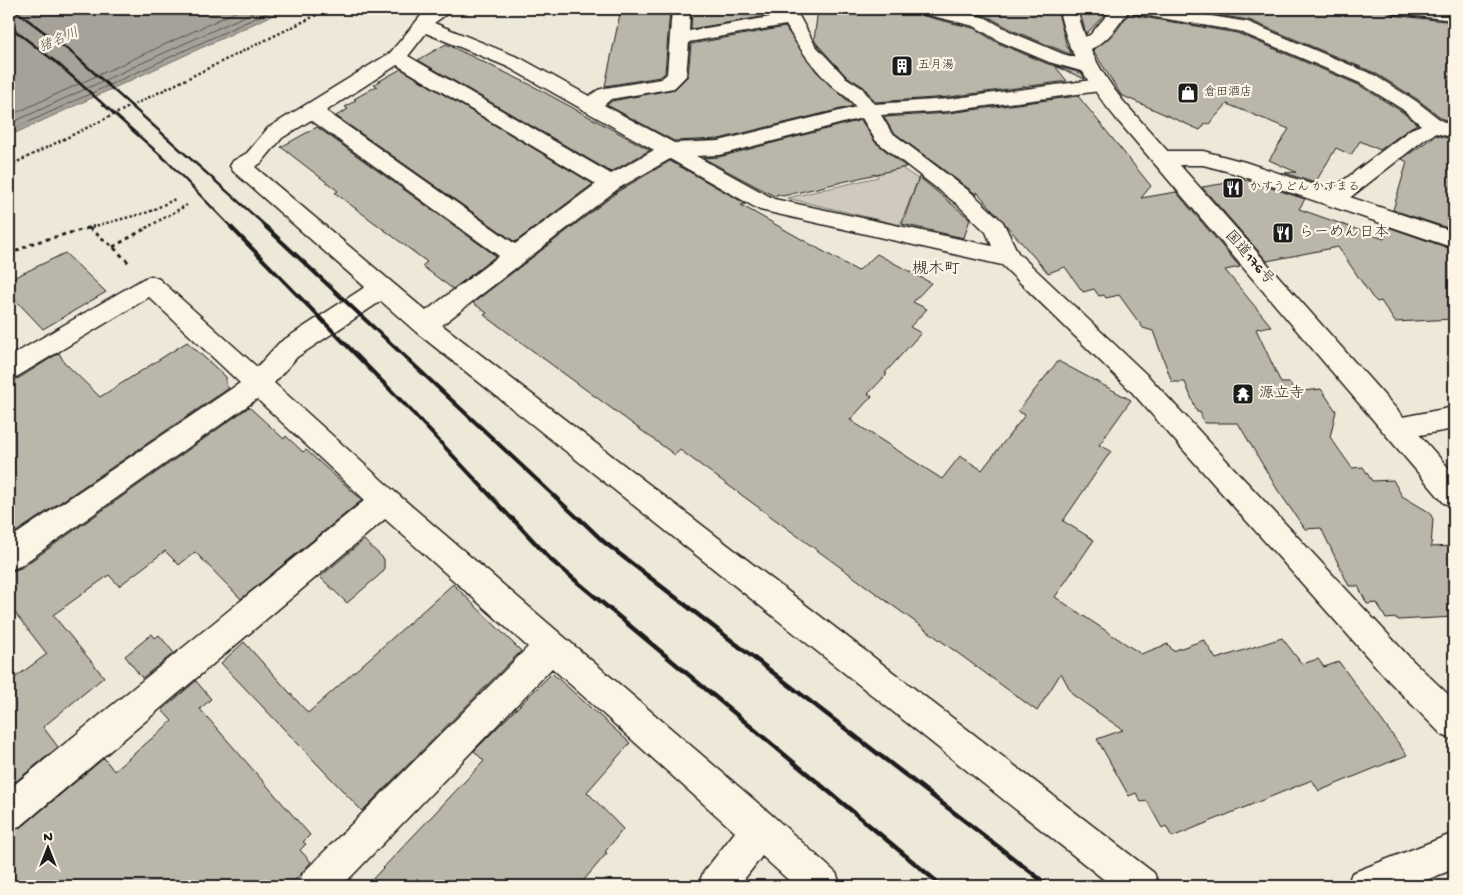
<svg xmlns="http://www.w3.org/2000/svg" width="1463" height="895" viewBox="0 0 1463 895" font-family="'Gochi Hand','Klee One',sans-serif">
<rect width="100%" height="100%" fill="#eee8d9"/>
<filter id="ink" filterUnits="userSpaceOnUse"><feTurbulence type="fractalNoise" baseFrequency=".02" numOctaves="2"/><feDisplacementMap in="SourceGraphic" scale="10" xChannelSelector="R" yChannelSelector="G"/><feConvolveMatrix kernelMatrix="1 2 1 2 8 2 1 2 1" color-interpolation-filters="sRGB"/></filter>
<g filter="url(#ink)">
<path fill="#cfcabd" stroke="#76736c" d="M882,155L918,179L900,225L787,198L878,177L869,159Z"/>
<path fill="#a7a299" stroke="#6f6c67" d="M9,9H286L9,136Z"/>
<g fill="none" stroke-linecap="round" stroke-linejoin="round">
<path stroke="#54524e" stroke-width="1" d="M9,116L242,9
M9,124L260,9
M9,131L275,9"/>
</g>
<path fill="#bab6aa" stroke="#1c1c1c" d="M621,9H670L665,73L660,77L605,86Z
M692,9H769L773,15L691,29Z
M818,9H915L920,15L973,28L998,43L1048,64L1082,73L1085,79L1055,66L1067,81L949,97L875,102L864,87L846,76L817,44L814,40Z
M954,9H1057L1067,47L1072,55L1014,31L987,16Z
M1079,9H1110L1086,34Z
M1179,9H1387L1392,15L1454,22V123L1443,119L1417,99L1375,73L1249,20Z
M1130,12L1137,16L1237,33L1359,85L1401,111L1417,124L1410,128L1380,150L1360,141L1351,155L1336,148L1315,183L1285,173L1296,172L1269,160L1289,129L1227,104L1209,124L1206,123L1200,130L1121,95L1093,50L1114,34Z
M785,27L816,71L853,106L719,139L674,141L607,105L612,101L675,89L688,76L691,44Z
M446,44L531,85L650,150L611,172L418,60Z
M401,69L593,184L515,242L336,116L348,109L345,107L356,100L354,99L377,86L374,84Z
M1078,96L1151,186L1141,198L1176,192L1240,267L1225,270L1271,326L1256,329L1281,383H1290L1295,392L1321,389L1336,411L1330,437L1352,468L1363,467L1372,481L1393,480L1402,496L1429,512L1433,519L1431,547L1454,546V617L1398,620L1397,618L1386,619L1377,603L1367,604L1358,586H1349L1321,528L1305,529L1277,489L1238,423H1204L1200,412H1197L1185,382H1172L1153,331L1143,328L1119,295L1106,298L1104,295L1099,296L1094,289L1083,292L1065,267L1048,273L977,192V195L892,131L884,117L949,113Z
M861,120L875,142L906,167L783,196L777,194L776,197L703,158L719,157Z
M317,127L496,256L453,289L422,266L427,262L335,193L338,191L281,147Z
M1436,135L1454,140V230L1393,210L1407,162L1402,159Z
M670,161L746,204L741,205L858,271L877,254L931,283L913,302L927,309L910,327L921,333L885,373L887,374L868,394L872,396L850,420L942,479L960,456L982,470L1025,415L1018,411L1058,361L1131,400L1099,445L1111,451L1063,521L1094,540L1055,597L1141,654L1168,644L1173,651L1204,640L1216,659L1282,638L1302,664L1318,659L1324,667L1339,662L1407,755L1319,791L1312,780L1172,837L1166,826L1162,828L1147,801L1141,802L1136,793L1129,796L1097,739L1123,730L1073,695L1061,673L1037,711L680,450L675,455L484,315L487,313L473,303L620,190Z
M919,177L970,219L964,238L902,224Z
M1247,180L1305,199L1299,209L1384,239L1388,227L1454,250V319L1395,322L1381,301L1377,302L1372,297L1338,247L1267,261L1202,187Z
M65,253L106,292L43,329L9,293V280Z
M187,342L226,377V385L229,388L9,537V381L19,378L59,353L64,362L100,397Z
M249,407L284,439L286,436L303,452L306,450L362,500L241,599L195,552L179,565L165,551L119,586L109,575L53,615L104,677L43,727L58,747L9,787V682L47,654L9,605V572L21,568Z
M364,540L384,559V571L347,603L320,577Z
M453,584L521,651L362,811L221,663L244,642L308,713Z
M152,634L155,638L159,635L174,653L142,678L125,656Z
M552,673L630,743L587,792L623,829L605,852L607,853L579,886H366L484,761L474,751Z
M196,681L211,699L200,709L310,835L303,842L306,844L300,850L311,862L300,875L289,886H9V832L23,826L104,758L114,771L172,721L162,710Z"/>
<g fill="none" stroke-linecap="round" stroke-linejoin="round">
<g stroke="#1c1c1c" stroke-width="3">
<path id="minor" d="M429,9H451L448,13L434,23L522,59L589,96L598,90L605,88L661,79L667,74L672,9H690L689,31L776,16L771,9H789L793,15L799,16L815,45L845,77L862,88L874,104L949,99L1100,79L1107,81L1110,85L1107,89L1100,91L949,111L881,115L891,132L973,194L1003,222L1018,253L1149,377L1410,658L1454,700V740L1442,735L1388,680L1131,391L1002,265L760,210L670,159L619,188L442,325L1154,873L1159,886H1112L416,332L381,301L297,357L274,383L395,492L773,816L836,873L841,886H795L762,856L739,886H698L703,873L735,832L552,668L342,886H298L303,873L528,647L385,519L22,825L9,830V789L365,500L257,399L20,566L9,570V539L240,383L149,297L18,376L9,379V357L143,279L151,276L159,279L257,367L279,343L365,287L233,171L230,166L233,161L247,153L268,128L390,53L425,11ZM786,25C798,47 812,66 830,84C839,93 847,95 856,107L719,141L674,143L604,105L611,99L674,88L686,76L689,42ZM426,33L508,67L654,150L611,174L408,56ZM397,65L596,184L515,244L326,111ZM862,118L876,141L957,204L986,232L992,246L774,199L696,156L719,155ZM311,120L499,256L426,311L255,167L261,163L282,138Z
M917,9H947L986,18L1013,33L1063,54L1095,63L1098,67L1095,71L1088,73L1049,62L999,41L974,26L920,13Z
M1112,9H1169L1248,22L1374,75L1416,101L1442,121L1454,125V138L1436,133L1425,139L1343,203L1335,205L1327,203L1324,198L1327,193L1411,129L1421,125L1402,109L1360,83L1238,31L1137,14L1129,10C1116,29 1098,57 1071,50L1069,46L1071,42L1090,35Z
M1389,9L1454,10V20L1398,14L1392,13Z
M1454,407V429L1397,439L1387,436L1383,428L1387,420Z
M1454,833V869L1411,886H1347L1352,873Z"/>
</g>
<g stroke="#1c1c1c" stroke-width="3">
<path id="tertiary" d="M1161,151H1203L1245,162L1454,232V248L1230,172L1203,165H1161L1154,163L1150,158L1154,153Z"/>
</g>
<g stroke="#1c1c1c" stroke-width="3">
<path id="trunk" d="M1059,9H1077C1085,44 1100,72 1123,101L1454,474V506L1444,503L1119,122C1091,88 1067,53 1059,9Z"/>
</g>
<path stroke="#1c1c1c" stroke-width="2.5" stroke-dasharray="2.5 2.5" stroke-linecap="butt" d="M9,166L329,9
M87,228L149,212L175,199
M146,228L187,205"/>
<path stroke="#1c1c1c" stroke-width="3" stroke-dasharray="4 4" stroke-linecap="butt" d="M89,228L113,247L131,265
M113,247L148,227
M9,255L33,243L92,227"/>
<use href="#minor" fill="#fcf5e5" fill-rule="evenodd"/>
<use href="#tertiary" fill="#fcf5e5" fill-rule="evenodd"/>
<use href="#trunk" fill="#fcf5e5" fill-rule="evenodd"/>
<path stroke="#1c1c1c" stroke-width="2.5" d="M13,9L71,52L268,228
M9,26L57,63L167,161L232,228"/>
<path stroke="#1c1c1c" stroke-width="4" d="M231,227L412,412L514,521
M266,227L581,521"/>
<path stroke="#1c1c1c" stroke-width="4.5" d="M513,519L551,560L942,886
M580,519L604,542L1049,886"/>
</g>
</g>
<defs>
<g id="building-square" transform="scale(1.125)"><rect x="-9" y="-9" width="18" height="18" rx="4" fill="#1c1c1c" stroke="#fcf5e5"/><path d="M-4-6H4V6H1V3H-1V6H-4ZM-2.5-4.3h1.7v1.8h-1.7ZM.8-4.3h1.7v1.8H.8ZM-2.5-1h1.7V.8h-1.7ZM.8-1h1.7V.8H.8Z" fill="#fff"/></g>
<g id="shop-square" transform="scale(1.125)"><rect x="-9" y="-9" width="18" height="18" rx="4" fill="#1c1c1c" stroke="#fcf5e5"/><path d="M-5-2.5h2.3a2.7 3.5 0 0 1 5.4 0H5L5.5 6h-11ZM-1.5-2.5h3a1.5 2.3 0 0 0-3 0Z" fill="#fff"/></g>
<g id="restaurant-square" transform="scale(1.125)"><rect x="-9" y="-9" width="18" height="18" rx="4" fill="#1c1c1c" stroke="#fcf5e5"/><path d="M-5-6h1v4h1v-4h1v4h1v-4h1v5L-1.5 .5V6h-2V.5L-5-1ZM5-6V6H3V1.5H1.5Q1.5-4 5-6Z" fill="#fff"/></g>
<g id="temple-square" transform="scale(1.125)"><rect x="-9" y="-9" width="18" height="18" rx="4" fill="#1c1c1c" stroke="#fcf5e5"/><path d="M0-6L5-2H3V0L6.5 2.5H4V6H1.5V3h-3V6H-4V2.5H-6.5L-3 0V-2H-5Z" fill="#fff"/></g>
</defs>
<g fill-rule="evenodd">
<use href="#building-square" x="902" y="66"/>
<use href="#shop-square" x="1188" y="93"/>
<use href="#restaurant-square" x="1233" y="188"/>
<use href="#restaurant-square" x="1283" y="233"/>
<use href="#temple-square" x="1243" y="394"/>
</g>
<g text-anchor="middle" dominant-baseline="central" stroke-width="4.5" stroke-linejoin="round" paint-order="stroke">
<g font-size="12" fill="#1c1c1c" stroke="#fcf5e5" text-anchor="start">
<text x="918" y="66">五月湯</text>
<text x="1204" y="93">倉田酒店</text>
<text x="1249" y="188">かすうどん かすまる</text>
</g>
<g font-size="14" font-style="italic" fill="#5b5854" stroke="#fcf5e5">
<text transform="translate(59 41) rotate(-23)">猪名川</text>
</g>
<g font-size="15" fill="#1c1c1c" stroke="#fcf5e5" text-anchor="start">
<text x="1299" y="233">らーめん日本</text>
<text x="1259" y="394">源立寺</text>
</g>
<g font-size="15" fill="#1c1c1c" stroke="#fcf5e5">
<text transform="translate(1249 258) rotate(49)">国道176号</text>
</g>
<g font-size="16" fill="#1c1c1c" stroke="#fcf5e5">
<text x="936" y="270">槻木町</text>
</g>
</g>
<rect width="1463" height="895" fill="none" stroke="#fcf5e5" stroke-width="30"/>
<rect x="15" y="15" width="1433" height="865" fill="none" stroke="#1c1c1c" stroke-width="2" filter="url(#ink)"/>
<g transform="translate(48 848)" stroke="#fcf5e5" stroke-width="4" paint-order="stroke">
<path d="M0-4L9 19L0 12L-9 19Z" fill="#1c1c1c"/>
<text y="-8" font-size="14" font-weight="bold" text-anchor="middle" fill="#1c1c1c">N</text>
</g>
</svg>
